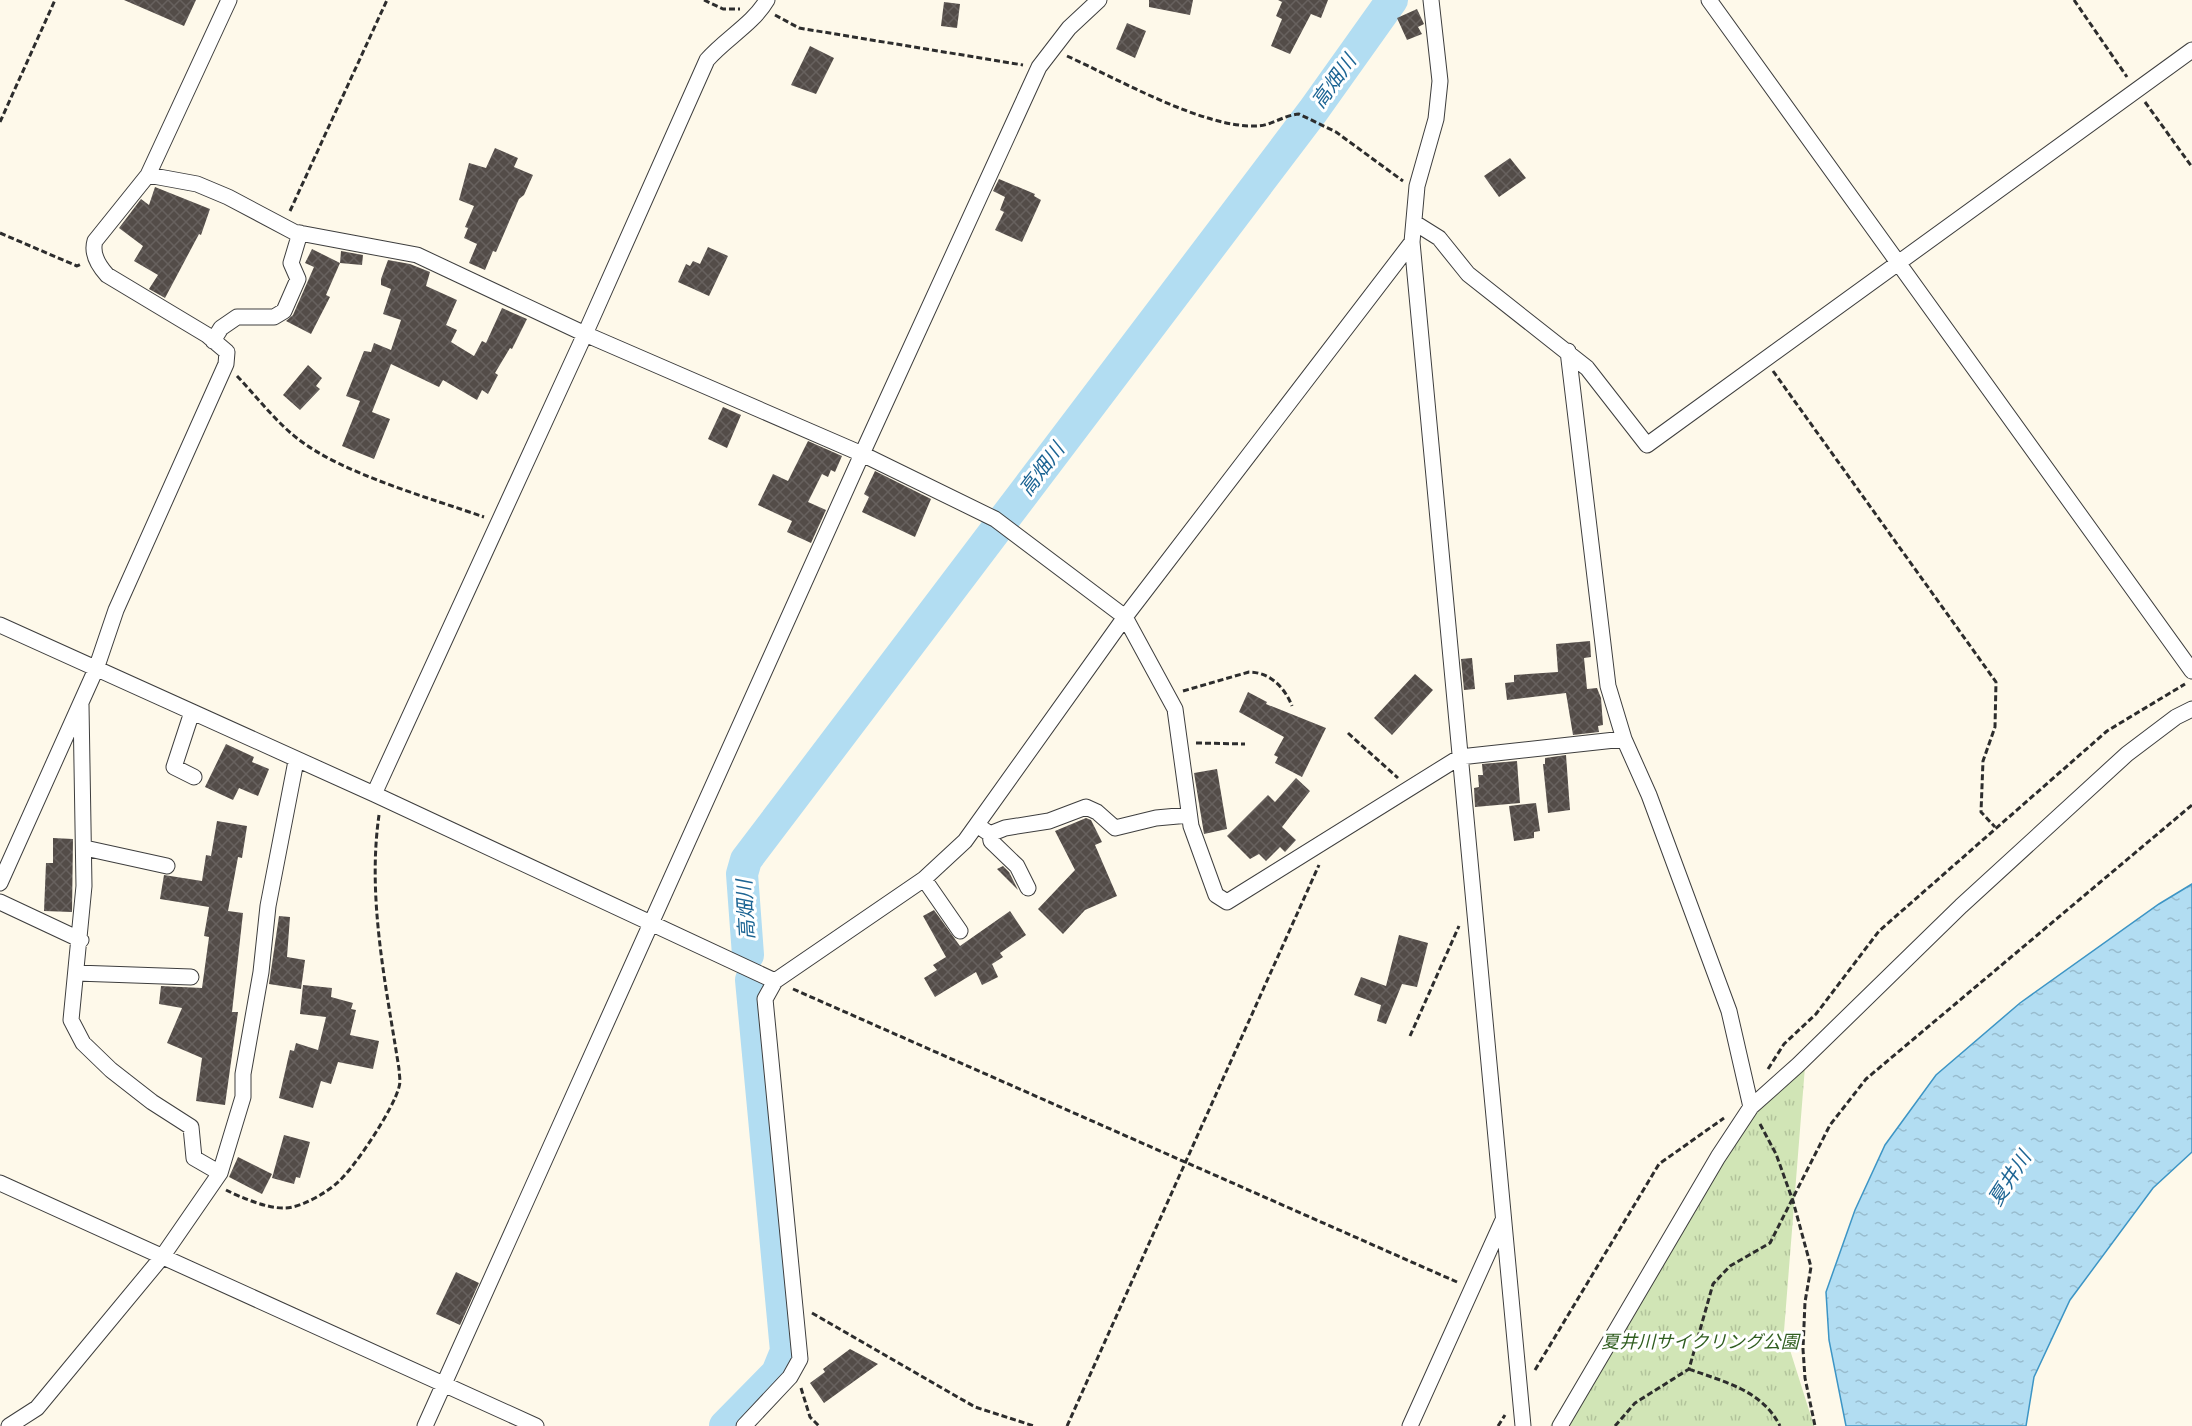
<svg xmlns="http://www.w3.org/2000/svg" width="2192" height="1426" viewBox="0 0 2192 1426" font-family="Lora,'Noto Sans JP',serif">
<defs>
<pattern id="park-tufts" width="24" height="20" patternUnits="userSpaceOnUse" patternTransform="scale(1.5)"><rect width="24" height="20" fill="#d1e5b6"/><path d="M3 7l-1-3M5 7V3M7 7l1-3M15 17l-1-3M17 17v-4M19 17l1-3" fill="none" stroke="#b2c39b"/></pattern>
<pattern id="water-ripples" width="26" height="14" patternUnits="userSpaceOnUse" patternTransform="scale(1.5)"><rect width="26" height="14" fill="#b2ddf2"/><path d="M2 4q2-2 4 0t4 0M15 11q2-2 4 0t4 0" fill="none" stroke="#98bcce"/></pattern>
<pattern id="building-cross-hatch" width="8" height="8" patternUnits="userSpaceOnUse" patternTransform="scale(1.5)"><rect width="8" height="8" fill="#534c48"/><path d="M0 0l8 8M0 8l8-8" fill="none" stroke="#67615e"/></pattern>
</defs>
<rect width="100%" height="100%" fill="#fef9ea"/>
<path fill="url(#park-tufts)" d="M1806,1054L1784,1331L1814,1426H1550L1716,1149Z"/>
<path fill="url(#water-ripples)" stroke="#3d95c5" stroke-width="1.5" d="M2192,884V1152L2153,1188L2070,1300L2034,1377L2026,1426H1846L1829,1340L1826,1292L1855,1210L1885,1145L1936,1075L2020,1003L2159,904Z"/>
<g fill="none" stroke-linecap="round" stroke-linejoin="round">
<path stroke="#b2ddf2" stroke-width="32" d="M748,955L742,874L746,860L1313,111L1392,0
M725,1426L777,1373L786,1351L751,980"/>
</g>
<path fill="url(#building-cross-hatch)" d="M124,0H196L184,26Z
M1149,0H1193L1190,15L1149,7Z
M1278,0H1328L1321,18L1311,14L1290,54L1271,46L1282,19L1276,16L1282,2Z
M944,2L960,4L957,28L941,26Z
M1417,9L1424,24L1418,27L1422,34L1407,40L1397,18Z
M1127,23L1146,31L1135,58L1116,49Z
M810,46L834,58L816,94L791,85Z
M495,148L518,158L514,167L533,175L524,195L519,199L496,252L493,251L485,270L469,263L477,244L464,238L468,228L465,227L474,206L459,200L469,163L486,168Z
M1510,158L1526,178L1499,197L1484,176Z
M999,179L1035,194L1034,196L1041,200L1022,242L995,230L1004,212L1000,210L1005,197L993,191Z
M155,187L210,209L201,235L199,234L165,298L149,289L158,275L134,261L143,246L119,228L141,199L149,205Z
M708,247L728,256L709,296L678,282L686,264L690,266L693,261L700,264Z
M312,249L340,263L341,251L363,255L362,265L340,263L326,295L330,297L311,334L286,321L293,315L314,267L305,263Z
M388,260L410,264L430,272L426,286L457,300L446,325L457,330L451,342L474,356L482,341L486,343L502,308L527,319L512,349L510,348L495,373L498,375L488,394L482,390L477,400L443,380L439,387L391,364L372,412L390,419L374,459L342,446L360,401L346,396L364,351L371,352L374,343L391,350L401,320L383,314L391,289L381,285V279Z
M308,365L322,378L316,386L320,389L300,410L283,395Z
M723,407L741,415L727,448L708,439Z
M808,441L842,456L835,472L831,470L828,477L822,474L808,502L826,510L811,543L787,532L792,521L758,505L773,474L788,481Z
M875,471L931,499L915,537L862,512L869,497L864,494Z
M1590,641L1591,657L1584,658L1587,689L1597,688L1601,698L1603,725L1598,726L1599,732L1573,735L1566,693L1507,700L1505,683L1514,682V675L1558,672L1556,644Z
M1472,658L1475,689L1464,690L1461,659Z
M1415,674L1433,690L1392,735L1374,718Z
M1248,692L1267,702L1266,704L1326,728L1302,777L1275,763L1278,757L1274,755L1284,737L1239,712Z
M226,744L254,757L252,762L269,769L258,796L239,788L233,800L205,787Z
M1566,755L1570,810L1548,813L1543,764H1545V758Z
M1517,761L1520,803L1475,807L1474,788L1479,787L1478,775H1483L1482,764Z
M1217,769L1227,829L1204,834L1194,773Z
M1296,778L1310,791L1282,827L1296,840L1285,852L1280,847L1266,861L1259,854L1250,859L1227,836L1268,795L1275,802Z
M1536,803L1540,831L1534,832V838L1514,841L1509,806Z
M1086,818L1091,820L1102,842L1095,845L1117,896L1085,910L1063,934L1038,909L1075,870L1055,831Z
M217,821L247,826L242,858L238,857L228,911L243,913L232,1012H238L225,1105L196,1101L202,1058L167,1043L182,1008L159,1004L161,986L202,988L209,937L204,936L209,907L160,899L164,875L202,881L206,855L211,856Z
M53,838L73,839L72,912L44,911L46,863H53Z
M1003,866L1009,872L1018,890L997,869Z
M934,910L960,946L1010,911L1026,935L1000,953L1003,957L992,964L998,977L982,985L976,972L935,997L924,978L937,970L933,965L946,957L923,916Z
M279,916L290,917L287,957L305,960L301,989L269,984Z
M1399,935L1428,943L1417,987L1402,984L1386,1024L1377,1021L1381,1005L1354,995L1361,977L1386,986Z
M303,985L332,988L331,997L353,1003L351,1009L356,1010L350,1035L379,1041L373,1069L338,1062L331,1084L321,1081L313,1108L279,1098L290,1050L294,1051L296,1043L318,1050L326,1017L300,1014Z
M284,1135L310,1142L300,1178L296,1177L294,1184L272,1178Z
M238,1157L272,1174L262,1194L229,1177Z
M456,1272L479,1283L460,1325L436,1314Z
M850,1349L878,1364L824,1403L810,1383L825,1372L823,1369Z"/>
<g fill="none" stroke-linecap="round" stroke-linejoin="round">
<g stroke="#3e3e3e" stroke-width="17">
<path id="street" d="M1431,0L1440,81L1436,119L1417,186L1412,242L1523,1426
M1709,0L2192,671
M148,175L229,0
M1415,223L1439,238L1468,274L1587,368L1647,445L2192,50
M213,341L221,328L237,317H274L284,311L298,279L291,263L300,233
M1568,351L1608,686L1624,739L1649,795L1729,1011L1751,1107
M0,625L374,794L775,981L765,999L800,1359L790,1377L744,1426
M81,705L84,886L71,1020L83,1043L111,1070L152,1102L191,1127L194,1158L220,1173
M192,712L174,767L194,777
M374,794L585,334L707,60C725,39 753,24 767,0
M977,825L990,834L1005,828L1049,821L1086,807L1097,812L1115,828L1156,818L1189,815
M990,834L991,841L1017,866L1028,888
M85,848L167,866
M924,879L960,931
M0,883L96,669L116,610L226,364L227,352L207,335L107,275C98,265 91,254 95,241L148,175L197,184L228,197L294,232L417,255L585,334L862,454L995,519L1125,617L1175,709L1191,826L1216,895L1227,902L1460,757L1624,739
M0,902L81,940
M76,973L191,977
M775,981L924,879L965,841L1125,617L1412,242
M0,1183L536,1426
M9,1426L37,1408L162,1257L220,1173L243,1097V1074L261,972L268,906L296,761
M425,1426L862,454L1039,67L1069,28L1099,0
M1410,1426L1503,1220
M1560,1426L1718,1157L1751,1107L1798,1065L1961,906L2127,754L2176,717L2192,709"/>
</g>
<path stroke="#2d2d2d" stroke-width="3" stroke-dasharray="6 3" stroke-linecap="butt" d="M704,0L723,9H740
M2074,0L2127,77
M775,15L799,28L1023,65
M1067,56C1116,78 1203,128 1256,126C1271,126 1284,115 1299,114L1336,132L1403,181
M2145,102L2192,167
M0,122L55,0
M290,211L387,0
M0,233L77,266L81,264
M1773,371L1996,682L1995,727L1983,761L1981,812L1995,827
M237,376C257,397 275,421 298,439C343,474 430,498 484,517
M1183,691L1249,672C1270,672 1285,688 1292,706
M1348,733L1398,778
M1196,743L1245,744
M793,989L1457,1282
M1410,1036L1459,926
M1768,1069L1784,1044L1816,1014L1879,931L2107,731L2185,684
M1760,1124L1776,1154L1793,1201L1811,1267L1805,1302L1803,1349L1805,1378L1815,1426
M226,1190C242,1198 266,1208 283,1208C299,1209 326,1193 337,1183C354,1169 394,1108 399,1087C401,1081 399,1074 399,1069C386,985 367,899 379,815
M812,1313L975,1407L1034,1426
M1689,1369C1724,1382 1762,1390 1780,1426
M1535,1370L1659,1164L1724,1118
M801,1388L810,1417L819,1426
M1067,1426L1319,865
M1498,1426L1505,1415
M1615,1426L1635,1403L1689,1369L1713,1284L1730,1266L1770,1243L1830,1125L1866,1079L2192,805"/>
<use href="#street" stroke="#fff" stroke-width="15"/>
</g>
<g text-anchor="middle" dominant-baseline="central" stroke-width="6" stroke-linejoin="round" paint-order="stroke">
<g font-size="18" font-style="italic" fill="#305e20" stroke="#fff">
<text x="1700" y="1341">夏井川サイクリング公園</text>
</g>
<g font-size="20" font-style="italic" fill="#1d6594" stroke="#fff">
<text transform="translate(1333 81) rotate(-54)">高畑川</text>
<text transform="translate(1041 469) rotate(-53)">高畑川</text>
<text transform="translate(745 910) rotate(-93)">高畑川</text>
<text transform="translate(2009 1178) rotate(-57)">夏井川</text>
</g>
</g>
</svg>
